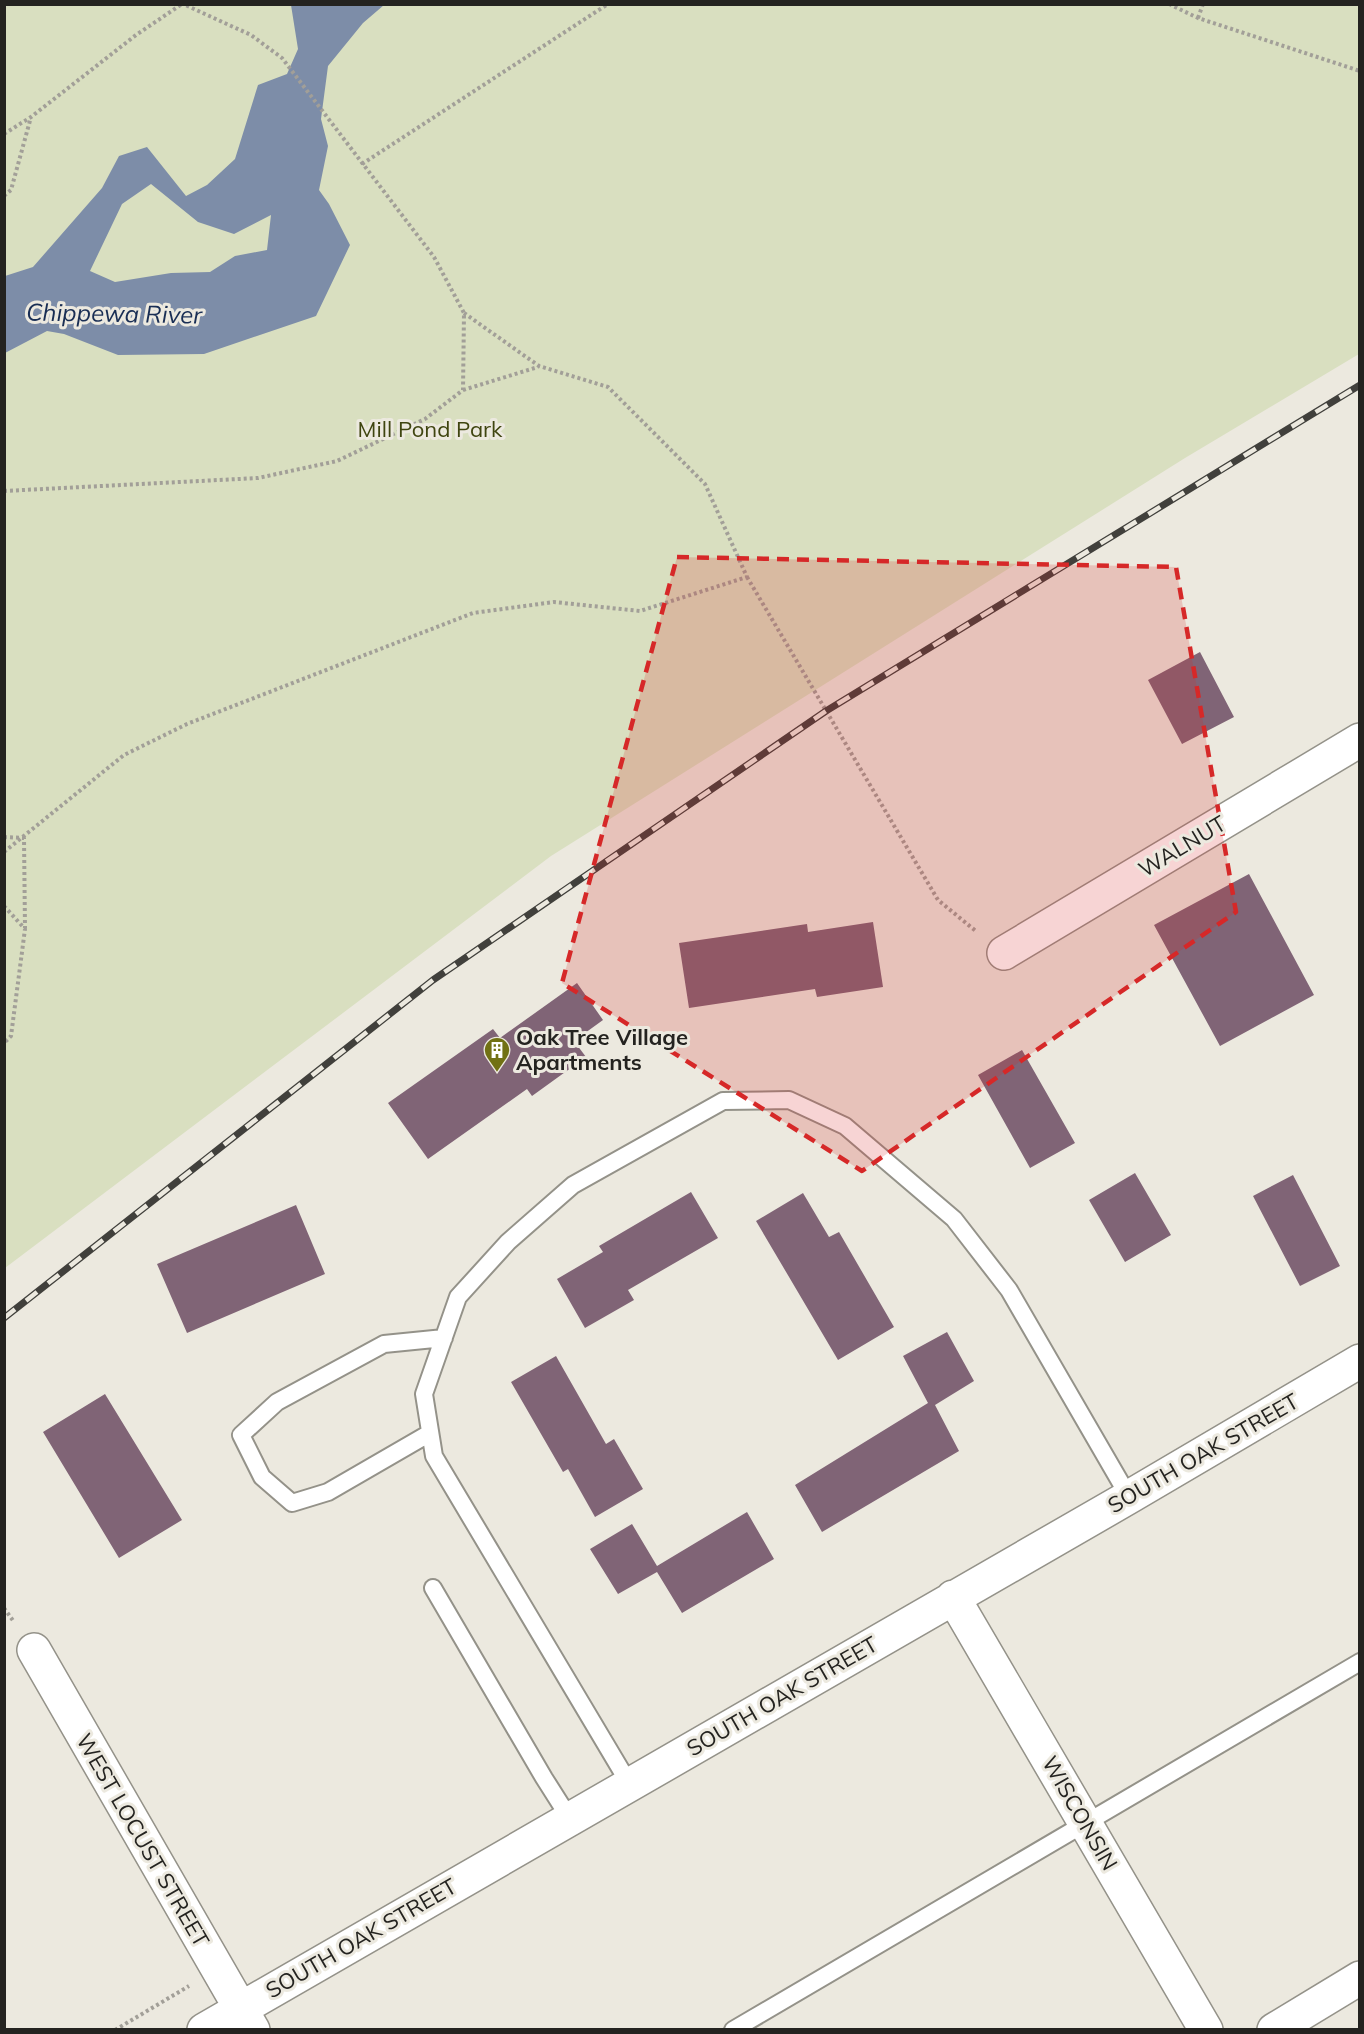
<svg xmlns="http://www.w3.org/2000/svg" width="1364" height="2034" viewBox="0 0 1364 2034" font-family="Mulish,sans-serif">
<rect width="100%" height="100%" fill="#ece9df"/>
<path fill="#d9dfc0" d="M5,5H1359V354L1185,458L551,856L5,1268Z"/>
<path fill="#7d8da8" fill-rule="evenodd" d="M291,5H384L363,23L328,66L321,119L328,146L319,190L329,204L350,245L316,316L204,354L118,355L64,334L47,331L5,353V276L33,267L102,188L119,156L147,147L186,196L207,185L235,159L258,85L287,74L298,49ZM151,184L198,222L234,234L271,215L267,250L235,256L210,272L171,273L115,282L90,271L122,204Z"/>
<path fill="#806476" d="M1200,652L1234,717L1182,744L1148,680Z
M1249,874L1314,995L1220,1046L1154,925Z
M873,922L883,987L817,997L815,989L689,1008L679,943L807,924L808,932Z
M577,983L603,1020L574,1041L586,1057L532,1096L527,1089L428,1159L388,1103L493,1029L500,1038Z
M1022,1050L1075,1143L1030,1168L978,1075Z
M1135,1173L1171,1235L1125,1262L1089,1200Z
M1293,1175L1340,1266L1300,1286L1253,1196Z
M691,1192L718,1238L628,1290L634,1300L585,1328L557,1279L603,1252L599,1246Z
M803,1193L829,1237L839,1232L894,1327L838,1360L756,1221Z
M296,1205L325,1274L187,1333L157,1264Z
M947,1332L974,1381L935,1405L959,1451L822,1532L795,1485L928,1403L903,1356Z
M556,1356L606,1444L614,1439L643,1489L595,1517L568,1469L563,1472L511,1382Z
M105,1394L182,1520L119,1558L43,1432Z
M747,1512L774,1559L682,1613L657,1572L618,1594L590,1549L632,1524L657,1566Z"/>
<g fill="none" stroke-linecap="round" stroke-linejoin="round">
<g stroke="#949289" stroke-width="20">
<path id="service" d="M430,1433L328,1492L292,1503L262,1477L241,1435L277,1402L384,1344L444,1338
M433,1588L544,1778L570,1819
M630,1785L434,1456L424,1394L458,1297L508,1242L573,1185L723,1101L789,1100L845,1126L954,1219L1009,1290L1129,1497
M733,2030L1360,1662"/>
</g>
<g stroke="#949289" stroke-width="36">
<path id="minor" d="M1004,953L1360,740
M953,1597L1206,2030
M34,1650L253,2030
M204,2030L1129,1497L1360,1361
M1274,2030L1360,1978"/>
</g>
<path stroke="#a29f98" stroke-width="4" stroke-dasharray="3 3" stroke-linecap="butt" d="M1169,4L1198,18L1360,71
M1198,18L1203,4
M4,134L31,117L136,35L182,4
M362,164L608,4
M4,196L11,190L31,117
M463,390L538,367
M4,491L258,478L337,461L425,419L463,390L464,313L434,257L282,58L251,35L183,4
M747,577L938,900L977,932
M4,837L24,838L25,928
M4,852L124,755L187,724L473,613L554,602L640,611L747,577L705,484L608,387L539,366L464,313
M4,906L25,929L11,1036L4,1043
M4,1608L14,1622
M115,2030L189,1986"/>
<use href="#service" stroke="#fff" stroke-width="16"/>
<use href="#minor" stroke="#fff" stroke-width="33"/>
<g stroke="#41403c" stroke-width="7">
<path id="rail" d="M4,1318L433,980L826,711L1360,385"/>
</g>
<use href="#rail" stroke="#ece9df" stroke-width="4.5" stroke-dasharray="14" stroke-linecap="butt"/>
</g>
<path fill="#d62828" fill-opacity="0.2" stroke="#d62828" stroke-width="4.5" stroke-dasharray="12 8" stroke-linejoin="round" d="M677,557L1176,567L1236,912L862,1171L562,983Z"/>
<defs>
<g id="building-pin" transform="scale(1.35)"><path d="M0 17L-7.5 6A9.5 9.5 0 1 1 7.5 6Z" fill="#717114" stroke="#ece9df"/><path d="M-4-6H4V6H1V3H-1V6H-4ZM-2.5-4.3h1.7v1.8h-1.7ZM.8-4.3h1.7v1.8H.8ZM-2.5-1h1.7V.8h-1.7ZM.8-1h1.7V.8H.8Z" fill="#fff"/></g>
</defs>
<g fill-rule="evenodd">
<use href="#building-pin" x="497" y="1050"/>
</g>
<g text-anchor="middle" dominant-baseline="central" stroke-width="6" stroke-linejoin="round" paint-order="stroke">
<g font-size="22" fill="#3f4510" stroke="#ece9df">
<text x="430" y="429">Mill Pond Park</text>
</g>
<g font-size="22" fill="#242320" stroke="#ece9df">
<text transform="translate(1182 846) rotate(-31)">WALNUT</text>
<text transform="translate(1203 1453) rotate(-30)">SOUTH OAK STREET</text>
<text transform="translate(782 1696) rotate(-30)">SOUTH OAK STREET</text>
<text transform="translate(1080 1813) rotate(60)">WISCONSIN</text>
<text transform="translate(143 1840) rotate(60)">WEST LOCUST STREET</text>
<text transform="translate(361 1938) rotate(-30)">SOUTH OAK STREET</text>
</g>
<g font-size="22" font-weight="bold" fill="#242320" stroke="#ece9df" text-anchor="start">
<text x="516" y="1037">Oak Tree Village<tspan x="516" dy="25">Apartments</tspan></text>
</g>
<g font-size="24" font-style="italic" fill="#192e54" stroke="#ece9df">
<text transform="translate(114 313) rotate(1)">Chippewa River</text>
</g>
</g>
<rect width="1364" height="2034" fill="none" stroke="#242320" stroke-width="12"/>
</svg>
